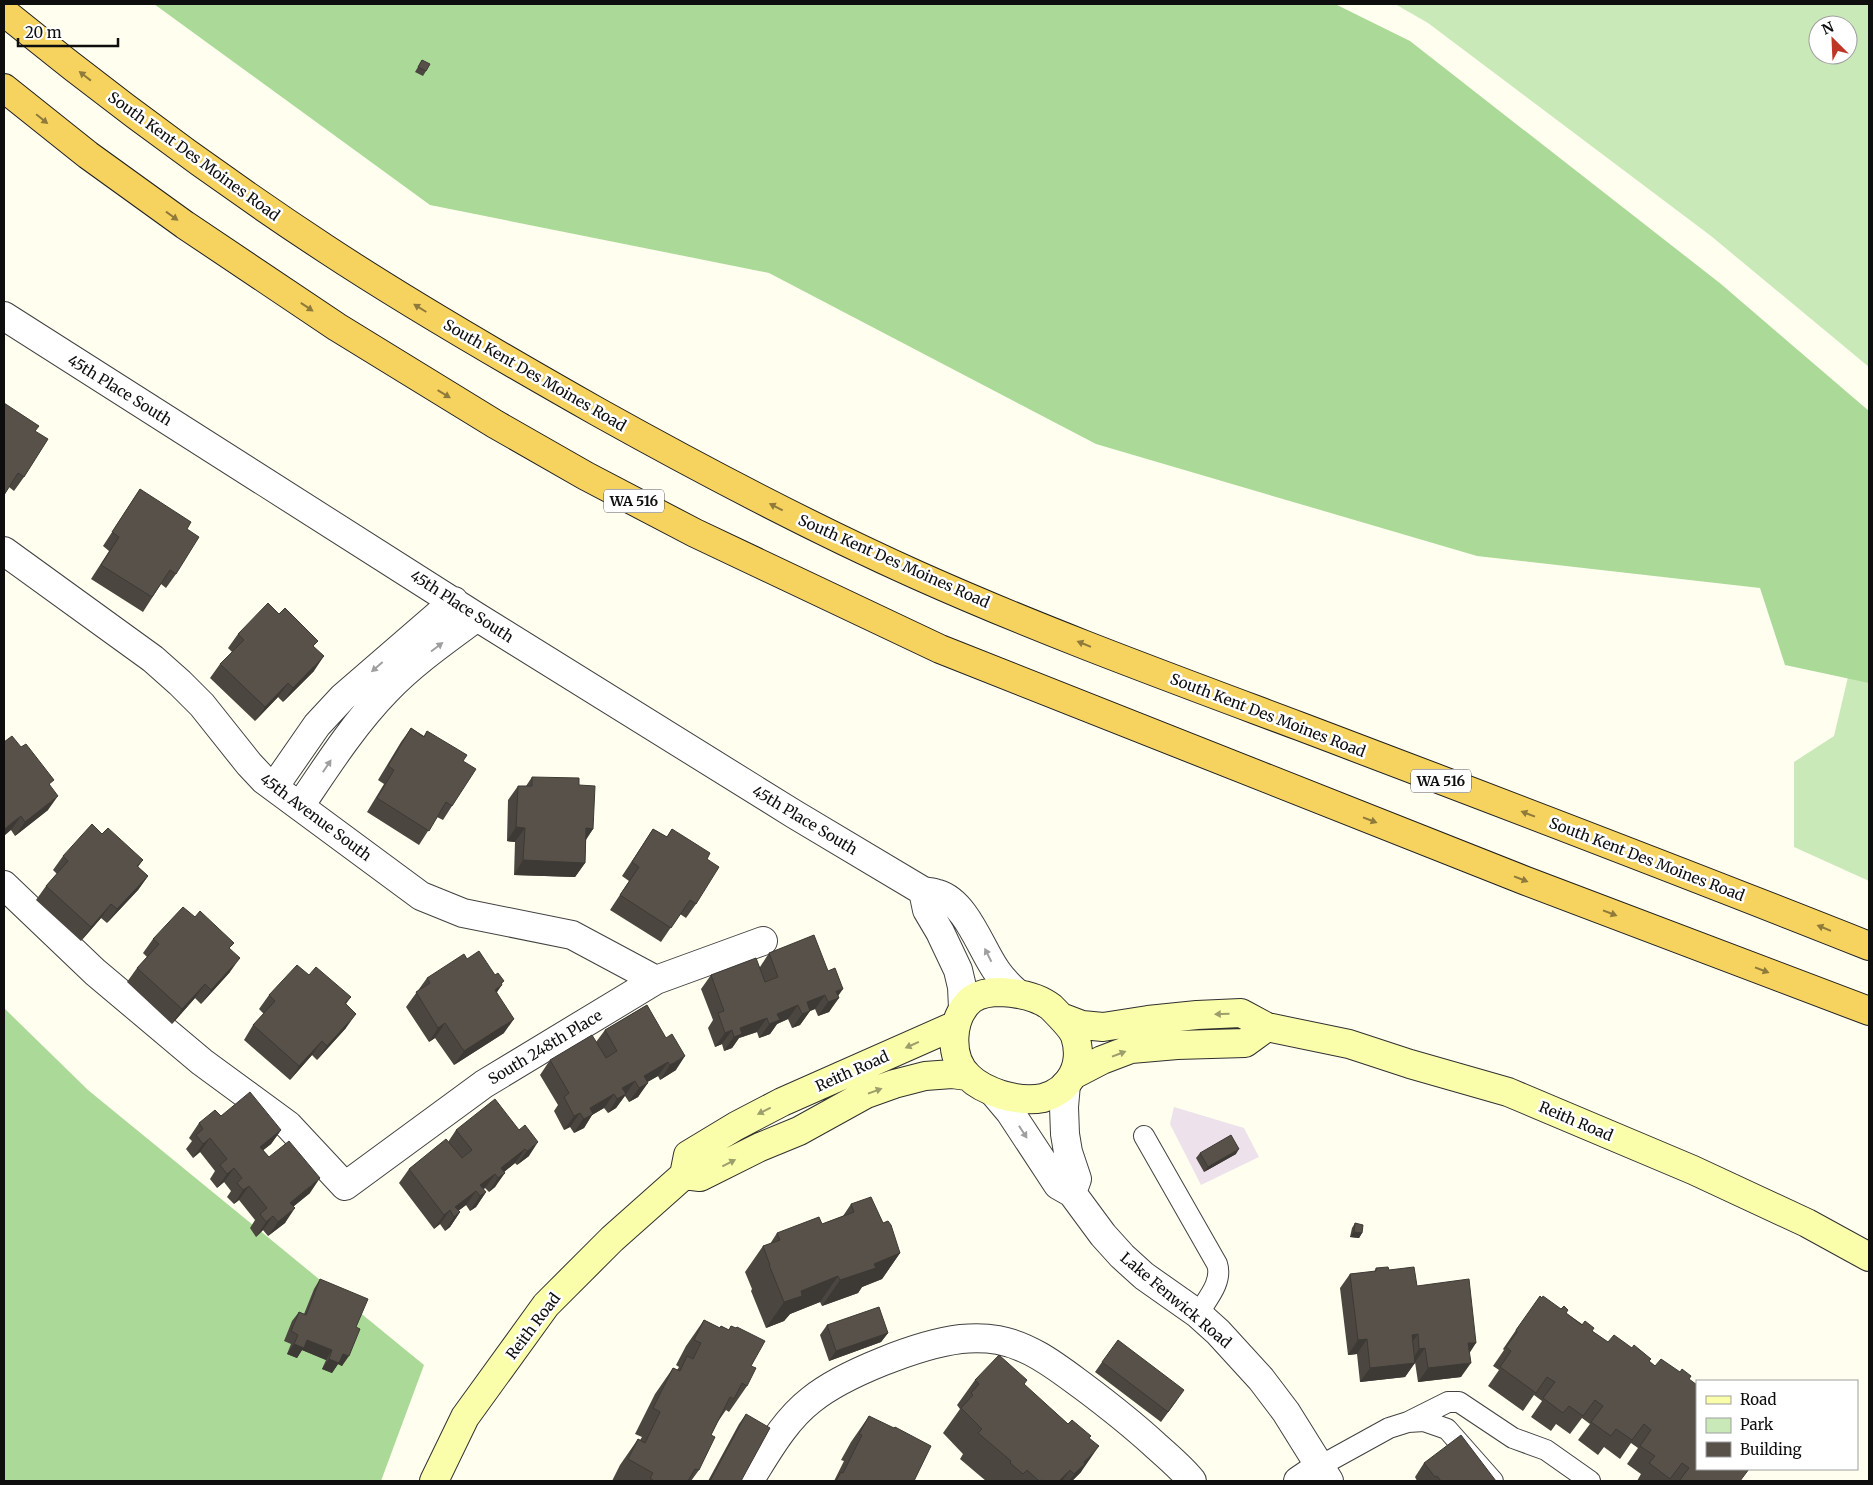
<svg xmlns="http://www.w3.org/2000/svg" width="1873" height="1485" viewBox="0 0 1873 1485" font-family="Merriweather,serif">
<rect width="100%" height="100%" fill="#fffeef"/>
<path fill="#ede2ec" d="M1174,1107L1244,1128L1259,1157L1201,1185L1170,1124Z"/>
<path fill="#cae9b9" fill-rule="evenodd" d="M1395,4H1869V367L1711,236L1428,23ZM1818,25H1848V55H1818Z
M1869,668V881L1794,847V762L1834,736L1848,677Z"/>
<path fill="#abda98" d="M154,4H1335L1410,41L1721,284L1869,411V683L1785,665L1760,588L1477,556L1096,444L769,273L430,205Z
M4,1008L88,1090L424,1365L381,1481H4Z"/>
<g fill="none" stroke-linecap="round" stroke-linejoin="round">
<g stroke="#414141" stroke-width="22">
<path id="service" d="M1144,1136L1217,1264C1223,1282 1207,1299 1198,1314
M1408,1422L1424,1421L1447,1429L1493,1481
M1320,1466L1389,1428L1408,1422L1448,1402H1459L1513,1438L1546,1450L1590,1481"/>
</g>
<g stroke="#414141" stroke-width="30">
<path id="minor" d="M4,316L477,617L794,814L923,891C928,892 933,892 938,894C966,902 981,949 996,970C1002,979 1009,986 1017,993
M4,551L153,659L180,683L202,705L249,764L264,780L421,896L463,913L572,935L656,980
M274,787L317,725L343,697L454,601
M300,806C327,766 353,725 387,690C414,662 446,640 477,617
M4,885L95,972L202,1062L288,1125L345,1186L484,1084L656,980L763,941
M923,891L927,910L940,932L958,970L962,987L963,1008
M749,1481C767,1453 784,1421 811,1400C843,1374 919,1344 961,1339C973,1338 986,1338 998,1340C1031,1346 1058,1368 1084,1387C1108,1405 1132,1424 1154,1444C1167,1456 1182,1468 1192,1481
M1298,1481L1320,1466"/>
</g>
<g stroke="#414141" stroke-width="30">
<path id="tertiary" d="M1066,1084L1064,1107L1065,1134L1068,1152L1077,1179L1072,1193
M994,1093L1010,1112L1058,1185L1072,1193L1103,1235L1122,1256L1144,1276L1198,1314L1218,1332L1261,1379L1286,1412L1329,1481"/>
</g>
<g stroke="#303030" stroke-width="30">
<path id="secondary" d="M1001,992C1018,993 1037,996 1051,1007C1057,1013 1072,1028 1075,1036C1084,1064 1071,1090 1043,1098C1029,1101 1016,1099 1002,1095C990,1091 978,1086 969,1077C948,1058 950,1017 972,999C981,993 990,992 1001,992Z
M1061,1017L1082,1025L1103,1027L1148,1020L1197,1015L1241,1013L1267,1027L1349,1044L1410,1064L1508,1092L1693,1170L1807,1223L1869,1257
M1075,1074L1102,1060L1131,1049L1177,1045L1245,1043L1267,1027
M684,1175L700,1177L760,1147L799,1131L866,1094L894,1084L925,1076L952,1074L967,1076
M434,1481L465,1417L546,1305L612,1239L684,1175L688,1155L736,1126L782,1102L956,1025"/>
</g>
<g stroke="#1f1f1f" stroke-width="30">
<path id="trunk" d="M4,12C107,96 215,176 326,249C414,307 506,360 598,412C702,470 808,526 917,575C1042,631 1171,678 1299,726C1489,798 1680,871 1869,946
M4,88L88,155L185,225L337,327L495,424L586,476L695,533L940,649L1526,881L1869,1011"/>
</g>
<use href="#service" stroke="#fff" stroke-width="20"/>
<use href="#minor" stroke="#fff" stroke-width="28"/>
<use href="#tertiary" stroke="#fff" stroke-width="28"/>
<use href="#secondary" stroke="#fafeaa" stroke-width="28"/>
<use href="#trunk" stroke="#f6d25f" stroke-width="28"/>
</g>
<path fill="#4b4640" d="M422,60L426,71L423,76L415,72Z
M35,431L24,477L14,491L9,487Z
M140,489L187,529L176,574L166,588L161,584L143,612L91,579L109,551L103,546Z
M238,634L314,647V671L283,702L278,697L255,721L210,678L220,664L232,652L228,648Z
M411,728L424,736L427,731L463,761L452,806L443,820L437,817L419,845L367,812L384,784L378,780L401,742Z
M4,742L50,785L48,810L15,836L11,830Z
M532,777L579,785L593,829L586,840L585,863L575,877L514,875L515,842L507,841L508,800L518,786H526Z
M653,829L667,837L672,829L707,859L696,904L686,918L680,914L661,942L610,910L629,881L622,876Z
M102,834L143,860L138,867L148,876L138,890L107,923L101,918L81,941L36,900L46,886L57,874L53,870L63,856Z
M153,939L230,949V972L201,1004L195,998L172,1024L127,982L137,968L147,957L143,953Z
M769,953L838,996L829,1012L818,1016L815,1009L810,1011L800,1025L792,1028L788,1019L777,1024L770,1034L759,1038L757,1032L739,1038L732,1048L724,1051L722,1044L715,1047L708,1028L713,1020L701,989L711,975L760,967Z
M467,959L501,984L497,992L504,1033L454,1065L435,1038L429,1042L406,1007L427,978Z
M309,975L351,997L346,1004V1028L317,1060L312,1055L290,1080L244,1040L253,1025L264,1014L259,1009L269,995Z
M647,1005L676,1070L660,1080L658,1076L647,1082L638,1097L629,1102L625,1096L616,1108L608,1113L604,1108L592,1115L584,1128L574,1133L570,1127L564,1130L554,1111L558,1105L540,1075L550,1060L596,1042L605,1030Z
M221,1116L281,1130L271,1144L263,1150L269,1157L310,1193L293,1207L285,1223L268,1236L263,1230L256,1237L250,1228L255,1220L239,1200L234,1204L227,1197L231,1191L224,1182L217,1188L210,1179L215,1171L200,1152L193,1158L186,1149L192,1141L189,1138L199,1123Z
M456,1130H519L529,1156L517,1165L515,1163L504,1172L495,1187L489,1192L485,1188L483,1189L486,1192L476,1207L470,1211L466,1205L458,1211L460,1212L450,1227L445,1231L440,1224L434,1229L399,1183L409,1169L448,1142Z
M1200,1153L1236,1154L1204,1172L1196,1158Z
M851,1204L883,1223L900,1253L882,1279L862,1287L858,1293L822,1306L820,1302L790,1314L784,1321L766,1328L751,1291L752,1289L745,1272L763,1246L770,1244L777,1233L822,1224L843,1216Z
M1355,1223L1362,1233L1359,1238L1350,1237L1352,1228Z
M1376,1268L1389,1270L1417,1286L1469,1353L1461,1377L1418,1382L1415,1362L1405,1377L1360,1382L1357,1354L1348,1355L1340,1288L1350,1274L1374,1272Z
M320,1279L356,1327L342,1366L338,1364L332,1373L322,1369L326,1360L302,1350L297,1358L287,1354L291,1344L284,1341L292,1321L299,1312L304,1314L314,1289Z
M1542,1298L1566,1313L1608,1342L1650,1362L1655,1366L1689,1379L1697,1469L1741,1481H1637L1641,1474L1627,1464L1638,1448L1631,1443L1620,1459L1604,1447L1598,1455L1578,1440L1590,1424L1582,1418L1570,1434L1556,1424L1551,1431L1531,1417L1542,1401L1534,1395L1523,1411L1488,1386L1499,1370L1493,1366L1504,1350L1503,1349L1516,1330Z
M704,1320L720,1328L721,1326L729,1330L731,1326L751,1366L747,1386L729,1412L726,1410L717,1423L711,1435L699,1470L691,1481H612L620,1465L638,1439L640,1440L642,1437L635,1434L655,1394L673,1368L677,1370L679,1367L676,1365L686,1346Z
M827,1325L888,1333L881,1342L829,1361L820,1335Z
M1102,1362L1177,1400L1161,1422L1095,1372Z
M975,1380L1024,1385L1068,1424L1089,1438L1081,1472L1072,1481H986L960,1459L963,1454L943,1433L960,1409L957,1405Z
M746,1414L741,1481H708L739,1424Z
M869,1416L914,1481H834L844,1461L841,1460L851,1442Z
M1424,1463L1496,1481H1417L1415,1477Z"/>
<path fill="#3d3934" d="M324,656L314,671L283,702L293,688Z
M288,683L278,697L255,721L265,707Z
M58,796L48,810L15,836L25,822Z
M21,816L11,830L4,836V829Z
M516,827L525,828L515,842L507,841Z
M586,828L593,829L583,843Z
M523,860L585,863L575,877L514,875Z
M148,876L138,890L107,923L117,909Z
M111,904L101,918L81,941L91,927Z
M240,958L230,972L201,1004L211,990Z
M504,981L499,987L502,985L492,999L486,1004L501,983Z
M205,984L195,998L172,1024L182,1009Z
M843,989L836,999L839,998L829,1012L818,1016L836,991Z
M825,995L815,1009L810,1011L800,1025L792,1028L802,1014L807,1002Z
M798,1005L788,1019L777,1024L770,1034L759,1038L777,1014Z
M356,1014L346,1028L317,1060L327,1046Z
M767,1018L757,1032L739,1038L732,1048L724,1051L740,1028Z
M514,1019L504,1033L454,1065L464,1051Z
M445,1023L435,1038L429,1042L438,1028Z
M732,1030L722,1044L715,1047L725,1033Z
M322,1041L312,1055L290,1080L299,1066Z
M685,1056L676,1070L660,1080L670,1065Z
M668,1062L658,1076L639,1087L644,1076Z
M635,1081L616,1108L608,1113L617,1099L622,1088Z
M648,1083L638,1097L629,1102L639,1088Z
M614,1094L604,1108L592,1115L584,1128L574,1133L590,1108Z
M580,1113L570,1127L564,1130L574,1116Z
M281,1130L271,1144L250,1161L260,1147Z
M210,1138L200,1152L193,1158L203,1144Z
M538,1142L529,1156L517,1165L527,1151Z
M525,1149L515,1163L498,1177L501,1168Z
M1239,1149L1236,1154L1204,1172L1208,1167Z
M234,1168L224,1182L217,1188L227,1174Z
M505,1173L495,1187L489,1192L498,1178Z
M495,1174L485,1188L478,1193L480,1185Z
M320,1178L310,1193L280,1217L290,1203Z
M249,1186L239,1200L234,1204L243,1190Z
M476,1191L466,1205L453,1215L455,1207Z
M486,1192L476,1207L470,1211L480,1196Z
M295,1208L285,1223L268,1236L278,1222Z
M450,1210L440,1224L434,1229L444,1215Z
M460,1212L450,1227L445,1231L454,1217Z
M273,1216L263,1230L256,1237L266,1222Z
M1354,1232L1362,1233L1359,1238L1350,1237Z
M900,1253L882,1279L862,1287L858,1293L822,1306L840,1280L874,1264Z
M838,1276L820,1302L790,1314L784,1321L766,1328L784,1302L801,1291Z
M888,1333L881,1342L829,1361L836,1351Z
M1418,1334L1408,1348L1412,1335Z
M1367,1339L1357,1354L1348,1355L1358,1340Z
M307,1340L332,1350L326,1360L302,1350L297,1358L287,1354L294,1344Z
M1468,1343H1476L1467,1357Z
M1425,1348L1415,1362L1410,1363L1419,1349Z
M343,1354L349,1356L342,1366L338,1364L332,1373L322,1369L329,1359Z
M1415,1363L1405,1377L1360,1382L1370,1368Z
M1471,1363L1461,1377L1418,1382L1428,1368Z
M1099,1446L1081,1472L1072,1481H1069L1084,1462Z
M1070,1470L1062,1481H1059Z"/>
<path fill="#57514a" stroke="#3d3934" d="M422,60L430,64L426,71L418,67Z
M4,403L39,426L35,431L48,439L24,477L18,473L4,495Z
M140,489L191,522L187,529L199,537L176,574L170,570L152,597L101,565L119,537L112,532Z
M268,603L279,614L285,608L318,641L313,646L324,656L293,688L288,683L265,707L220,664L244,640L238,634Z
M411,728L424,737L427,731L467,755L463,761L476,769L452,806L446,802L429,831L377,798L394,770L388,766Z
M12,736L21,747L26,744L54,780L49,784L58,796L25,822L21,816L4,829V742Z
M532,777L579,778V785L595,786L593,829L586,828L585,863L523,860L525,828L516,827L518,786H532Z
M92,824L102,834L108,828L143,860L137,866L148,876L117,909L111,904L91,927L46,886L68,861L63,856Z
M653,829L667,837L672,829L710,853L707,859L719,867L696,904L690,900L671,928L620,895L639,867L632,862Z
M183,907L195,917L200,911L234,943L229,948L240,958L211,990L205,984L182,1009L137,968L159,944L153,939Z
M814,935L828,971L835,968L843,989L836,991L839,998L828,1002L825,995L807,1002L810,1011L802,1014L798,1005L777,1014L780,1020L769,1024L767,1018L740,1028L742,1034L734,1037L732,1030L725,1033L718,1013L724,1011L711,975L756,958L765,982L778,977L769,953Z
M479,951L495,975L498,973L504,981L501,983L502,985L495,990L514,1019L464,1051L445,1023L438,1028L416,992L430,983L427,978L464,954L467,959Z
M297,965L309,975L316,967L351,997L345,1003L356,1014L327,1046L322,1041L299,1066L253,1025L275,1001L269,995Z
M647,1005L666,1038L672,1034L685,1056L670,1065L668,1062L644,1076L648,1083L639,1088L635,1081L622,1088L626,1094L617,1099L614,1094L590,1108L593,1114L584,1119L580,1113L574,1116L564,1097L569,1093L550,1060L592,1035L606,1058L617,1051L605,1030Z
M250,1092L281,1130L260,1147L269,1157L289,1141L320,1178L290,1203L295,1208L278,1222L273,1216L266,1222L260,1214L267,1208L249,1186L243,1190L237,1183L242,1178L234,1168L227,1174L220,1165L227,1159L210,1138L203,1144L196,1135L203,1129L199,1123L215,1110L221,1116Z
M495,1099L519,1130L525,1125L538,1142L527,1151L525,1149L501,1168L505,1173L498,1178L495,1174L480,1185L486,1192L480,1196L476,1191L455,1207L460,1212L454,1217L450,1210L444,1215L409,1169L446,1139L462,1158L472,1150L456,1130Z
M1231,1135L1239,1149L1208,1167L1200,1153Z
M871,1197L883,1223L888,1221L891,1225L900,1253L874,1264L876,1268L840,1280L838,1276L801,1291L802,1296L784,1302L769,1265H770L763,1246L780,1240L777,1233L819,1217L822,1224L854,1212L851,1204Z
M1355,1223L1363,1225L1362,1233L1354,1232Z
M1388,1267L1389,1270L1414,1267L1417,1286L1469,1279L1476,1343H1468L1471,1363L1428,1368L1425,1348L1419,1349L1418,1334L1412,1335L1415,1363L1370,1368L1367,1339L1358,1340L1350,1274L1376,1271V1268Z
M320,1279L368,1299L356,1327L360,1329L349,1356L343,1354L339,1363L329,1359L332,1350L307,1340L304,1348L294,1344L298,1335L291,1331L299,1312L306,1315Z
M1540,1296L1542,1298L1543,1296L1561,1309L1564,1306L1568,1310L1566,1313L1582,1325L1585,1321L1594,1328L1592,1331L1608,1342L1614,1335L1632,1348L1634,1345L1651,1359L1649,1361L1655,1366L1661,1359L1680,1372L1682,1369L1691,1376L1689,1379L1697,1385V1469H1749L1740,1481H1679L1689,1468L1682,1463L1670,1479L1649,1463L1655,1456L1640,1446L1651,1430L1644,1424L1632,1440L1616,1429L1611,1436L1591,1422L1603,1406L1595,1400L1583,1416L1569,1406L1563,1413L1543,1398L1555,1382L1547,1377L1536,1393L1500,1367L1511,1351L1506,1347L1517,1332L1516,1330Z
M879,1307L888,1333L836,1351L827,1325Z
M704,1320L720,1328L721,1326L729,1330L731,1326L736,1328L737,1327L765,1341L751,1366L756,1368L747,1386L742,1383L734,1399L730,1397L711,1435L715,1437L699,1470L695,1469L688,1481H654L650,1478L653,1473L628,1459L638,1439L645,1443L660,1412L653,1408L673,1368L680,1371L687,1356L693,1359L701,1343L694,1340Z
M1118,1340L1184,1390L1168,1412L1102,1362Z
M999,1355L1027,1380L1024,1384L1068,1424L1072,1420L1091,1436L1089,1438L1099,1446L1084,1462L1085,1464L1074,1474L1070,1470L1059,1481H1043L1042,1480L1039,1481L1027,1470L1023,1474L1010,1463L1011,1461L978,1433L982,1429L961,1408L973,1395L971,1393L979,1384L975,1380Z
M746,1414L770,1428L741,1481H710Z
M869,1416L894,1428L895,1427L931,1446L914,1481H836L841,1472L843,1473L862,1435L859,1434Z
M1461,1435L1496,1481H1441L1437,1476L1435,1477L1424,1463Z"/>
<defs><path id="oneway-solid" d="M-6-.8H1V-3.2L6.5 0L1 3.2V.8H-6Z" transform="scale(1.25)"/></defs>
<g fill="#8e7a3b">
<use href="#oneway-solid" transform="translate(85 76) rotate(-142)"/>
<use href="#oneway-solid" transform="translate(42 119) rotate(39)"/>
<use href="#oneway-solid" transform="translate(172 216) rotate(36)"/>
<use href="#oneway-solid" transform="translate(307 307) rotate(34)"/>
<use href="#oneway-solid" transform="translate(420 308) rotate(-148)"/>
<use href="#oneway-solid" transform="translate(444 394) rotate(31)"/>
<use href="#oneway-solid" transform="translate(776 507) rotate(-153)"/>
<use href="#oneway-solid" transform="translate(1084 644) rotate(-158)"/>
<use href="#oneway-solid" transform="translate(1528 814) rotate(-159)"/>
<use href="#oneway-solid" transform="translate(1370 820) rotate(21)"/>
<use href="#oneway-solid" transform="translate(1521 879) rotate(21)"/>
<use href="#oneway-solid" transform="translate(1610 913) rotate(21)"/>
<use href="#oneway-solid" transform="translate(1824 928) rotate(-158)"/>
<use href="#oneway-solid" transform="translate(1762 970) rotate(21)"/>
</g>
<g fill="#9f9f9f">
<use href="#oneway-solid" transform="translate(437 647) rotate(-37)"/>
<use href="#oneway-solid" transform="translate(377 667) rotate(139)"/>
<use href="#oneway-solid" transform="translate(327 766) rotate(-56)"/>
<use href="#oneway-solid" transform="translate(988 955) rotate(-117)"/>
<use href="#oneway-solid" transform="translate(1023 1132) rotate(57)"/>
</g>
<g fill="#9c9e6c">
<use href="#oneway-solid" transform="translate(1222 1014) rotate(178)"/>
<use href="#oneway-solid" transform="translate(912 1045) rotate(156)"/>
<use href="#oneway-solid" transform="translate(1119 1054) rotate(-21)"/>
<use href="#oneway-solid" transform="translate(875 1091) rotate(-20)"/>
<use href="#oneway-solid" transform="translate(764 1111) rotate(153)"/>
<use href="#oneway-solid" transform="translate(729 1163) rotate(-27)"/>
</g>
<g text-anchor="middle" dominant-baseline="central" stroke-width="5" stroke-linejoin="round" paint-order="stroke">
<g fill="#fff" stroke="#565656" stroke-width="1">
<rect x="604" y="489.5" width="60" height="23" rx="4"/>
<rect x="1411" y="769.5" width="60" height="23" rx="4"/>
</g>
<g font-size="14" font-weight="bold" fill="#0e0e0e">
<text x="634" y="501">WA 516</text>
<text x="1441" y="781">WA 516</text>
</g>
<g font-size="15" fill="#0e0e0e" stroke="#fff">
<text transform="translate(194 156) rotate(36)">South Kent Des Moines Road</text>
<text transform="translate(535 375) rotate(30)">South Kent Des Moines Road</text>
<text transform="translate(120 390) rotate(32)">45th Place South</text>
<text transform="translate(894 561) rotate(24)">South Kent Des Moines Road</text>
<text transform="translate(462 606) rotate(33)">45th Place South</text>
<text transform="translate(1268 715) rotate(21)">South Kent Des Moines Road</text>
<text transform="translate(316 817) rotate(37)">45th Avenue South</text>
<text transform="translate(805 820) rotate(31)">45th Place South</text>
<text transform="translate(1647 859) rotate(21)">South Kent Des Moines Road</text>
<text transform="translate(545 1047) rotate(-31)">South 248th Place</text>
<text transform="translate(852 1071) rotate(-24)">Reith Road</text>
<text transform="translate(1576 1121) rotate(23)">Reith Road</text>
<text transform="translate(1176 1300) rotate(40)">Lake Fenwick Road</text>
<text transform="translate(533 1326) rotate(-53)">Reith Road</text>
</g>
</g>
<rect width="1873" height="1485" fill="none" stroke="#0e0e0e" stroke-width="10"/>
<rect x="1696" y="1380" width="162" height="90" fill="#ffffff" stroke="#9f9f9f"/>
<rect x="1706" y="1396" width="25" height="8" fill="#fafeaa" stroke="#9f9f9f"/>
<text x="1740" y="1405" font-size="15" fill="#0e0e0e">Road</text>
<rect x="1706" y="1418" width="25" height="15" fill="#cae9b9" stroke="#9f9f9f"/>
<text x="1740" y="1430" font-size="15" fill="#0e0e0e">Park</text>
<rect x="1706" y="1442" width="25" height="15" fill="#57514a" stroke="#9f9f9f"/>
<text x="1740" y="1455" font-size="15" fill="#0e0e0e">Building</text>
<g transform="translate(1833 40) rotate(336)"><circle r="24" fill="#ffffff" stroke="#9f9f9f"/>
<path d="M0-4L9 19L0 12L-9 19Z" fill="#be3726"/>
<text y="-8" font-size="14" font-weight="bold" text-anchor="middle" fill="#0e0e0e">N</text>
</g>
<path d="M18 38v8h100v-8" fill="none" stroke="#0e0e0e" stroke-width="2.5"/>
<text x="25" y="38" font-size="15" fill="#0e0e0e" stroke="#ffffff" stroke-width="4" paint-order="stroke">20 m</text>
</svg>
